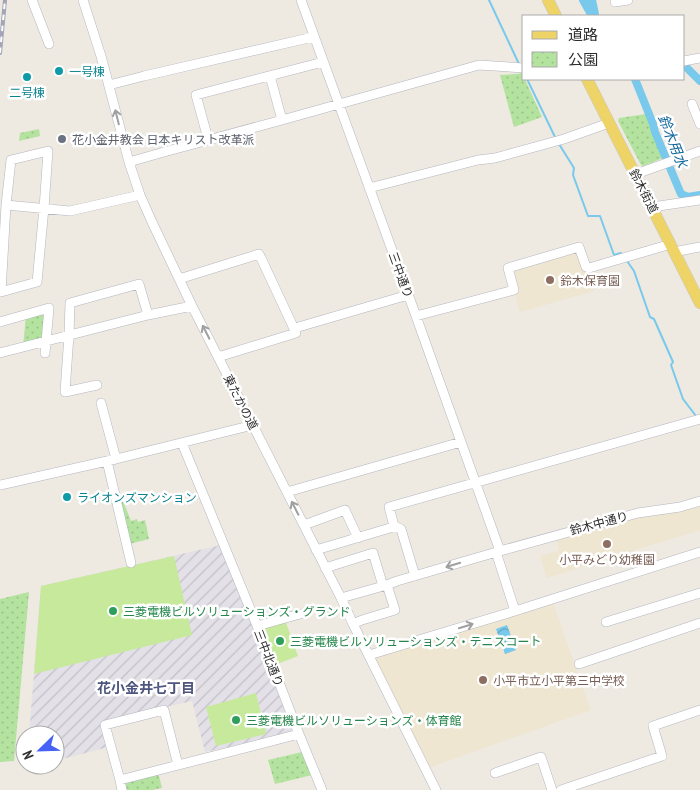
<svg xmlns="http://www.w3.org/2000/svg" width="700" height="790" viewBox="0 0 700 790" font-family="'PT Sans Narrow','Noto Sans JP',sans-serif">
<defs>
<pattern id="industrial-furrows" width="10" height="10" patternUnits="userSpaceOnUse" patternTransform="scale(1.25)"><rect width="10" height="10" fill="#e3e1e7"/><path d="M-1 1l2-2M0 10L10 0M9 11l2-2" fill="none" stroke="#c3c1c6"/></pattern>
<pattern id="park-dots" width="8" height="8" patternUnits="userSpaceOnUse" patternTransform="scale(1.25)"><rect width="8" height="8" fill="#b4e39f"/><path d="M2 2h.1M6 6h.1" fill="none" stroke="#9bc389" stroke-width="1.8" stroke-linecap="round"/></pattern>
<pattern id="water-waves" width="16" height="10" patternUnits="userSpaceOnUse" patternTransform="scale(1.25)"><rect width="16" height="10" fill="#78c9ec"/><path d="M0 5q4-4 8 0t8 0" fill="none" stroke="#63a4c0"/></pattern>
</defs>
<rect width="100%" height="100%" fill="#eee9e1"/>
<path fill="url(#industrial-furrows)" d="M221,545L298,732L205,752L192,701L106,721L112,746L55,761V735H29L41,586Z"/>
<path fill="#efe6d1" d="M579,247L594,291L520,312L508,268Z
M700,506V530L547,578L540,556L557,551L559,549L556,539L640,516L680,511Z
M551,597L591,710L428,768L374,658L375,656Z"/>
<path fill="url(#park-dots)" d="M522,73L542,117L514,127L500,75L517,74Z
M646,114L663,158L643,166L641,165L618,121L619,118Z
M39,129L40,136L19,141L20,133Z
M49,308L46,342L23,347L26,315Z
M122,498L131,521L137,519L138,522L145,520L149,539L129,544L118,499Z
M29,592L14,761L0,762V599Z
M302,752L312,775L275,784L268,760Z
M157,768L162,788L152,790H125L121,777Z"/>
<path fill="#c6e99b" d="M174,556L192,635L34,674L41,586Z
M285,620L298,656L275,665L262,627Z
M256,693L266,734L216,746L206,707Z"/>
<path fill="url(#water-waves)" d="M507,625L516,650L505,654L496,629Z"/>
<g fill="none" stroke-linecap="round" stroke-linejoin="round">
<path stroke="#78c9ec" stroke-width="2" d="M489,0L519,64
M527,79L555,137
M559,144L574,168L573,175L588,216H600L614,255L621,253L622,255
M627,261L634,271L650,317L654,319L673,362L671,365L683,399L696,416"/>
<path stroke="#78c9ec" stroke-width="8" d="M583,0L592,16
M592,0L595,14L593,16
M684,65L700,81
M635,79L653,124L655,132L681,194L688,197L700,195"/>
<g stroke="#b4b6c0" stroke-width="10">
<path id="minor" d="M32,0L49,44
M83,0L101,56L129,162L140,195L152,222L192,306L341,598L353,624L436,790
M301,0L416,316L500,551
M615,2L628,0
M684,61L700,58
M270,76L282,120
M109,85L144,76L313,37
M692,104L700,124
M208,139L196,95L323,62
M48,151L44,208L37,282L1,292L6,205L11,160Z
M129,162L164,152L282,120L479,65L524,68
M636,174L700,151
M369,188L478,160L495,158L564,139L609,123
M6,205L70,211L140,195
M652,207L700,200
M674,252L700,247
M179,279L259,254L261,258L296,333L218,357
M416,316L514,290L508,268L579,247L586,267L589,268L671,244
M0,322L49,308L45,353
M295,328L408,295
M0,353L148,315L192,306
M97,385L65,392L69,335L70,303L139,284L148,315
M101,403L116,459
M182,443L258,628L299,734L322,790
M107,461L131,563
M0,485L116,459L253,425
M287,492L461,442
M304,525L345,510L358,538
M394,526L401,529L415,576
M316,550L390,528L394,526L389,507L700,419
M496,552L515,611
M325,568L373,553L383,586
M341,598L387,585L397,581L500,551L638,513L680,507L700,501
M606,622L700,593
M353,624L362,620L395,610L387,585
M257,626L300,614
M369,655L515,611L700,552
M579,664L700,623
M178,765L164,710L105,725L120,780L299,734
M495,773L541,757L552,790
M120,780L122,790
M561,790L662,756L653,726L700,710"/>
</g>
<g stroke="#c8c8c8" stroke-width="12">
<path id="major" d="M548,0L556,16
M587,79L700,303"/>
</g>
<use href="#minor" stroke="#fff" stroke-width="9"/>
<use href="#major" stroke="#eed366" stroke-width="11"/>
<g stroke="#a3a5b7" stroke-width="4">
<path id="rail" d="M0,53L5,0"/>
</g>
<use href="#rail" stroke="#fff" stroke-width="2" stroke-dasharray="5.5" stroke-linecap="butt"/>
</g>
<defs><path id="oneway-shaft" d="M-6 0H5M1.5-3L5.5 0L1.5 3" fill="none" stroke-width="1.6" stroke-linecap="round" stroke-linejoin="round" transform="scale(1.25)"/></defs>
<g stroke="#a0a0a0">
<use href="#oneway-shaft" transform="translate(117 117) rotate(-104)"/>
<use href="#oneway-shaft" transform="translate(206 332) rotate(-117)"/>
<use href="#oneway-shaft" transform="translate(295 508) rotate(-117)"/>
<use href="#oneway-shaft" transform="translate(453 565) rotate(163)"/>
<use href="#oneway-shaft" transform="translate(466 626) rotate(-17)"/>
</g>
<g fill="#0f9aa8" stroke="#fff" stroke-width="2">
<circle cx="59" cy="71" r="5"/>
<circle cx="27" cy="77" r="5"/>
<circle cx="67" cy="497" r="5"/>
</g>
<circle fill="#6b7280" stroke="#fff" stroke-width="2" cx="62" cy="139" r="5"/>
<g fill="#8d6e63" stroke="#fff" stroke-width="2">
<circle cx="550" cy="280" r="5"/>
<circle cx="607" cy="544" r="5"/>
<circle cx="483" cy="680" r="5"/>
</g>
<g fill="#2e9e5b" stroke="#fff" stroke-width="2">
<circle cx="113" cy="611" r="5"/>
<circle cx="280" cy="641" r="5"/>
<circle cx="236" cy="720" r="5"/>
</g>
<g text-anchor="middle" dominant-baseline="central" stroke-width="5" stroke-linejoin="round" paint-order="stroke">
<g font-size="12" fill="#0d838f" stroke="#fff" text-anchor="start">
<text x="69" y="71">一号棟</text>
<text x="27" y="92" text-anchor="middle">二号棟</text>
<text x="77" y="497">ライオンズマンション</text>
</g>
<g font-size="12" fill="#5b616d" stroke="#fff" text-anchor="start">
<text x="72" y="139">花小金井教会 日本キリスト改革派</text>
</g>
<g font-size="12" fill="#2d2d2d" stroke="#fff">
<text transform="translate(644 191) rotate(63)">鈴木街道</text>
<text transform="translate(401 275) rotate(70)">三中通り</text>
<text transform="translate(241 402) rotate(63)">東たかの道</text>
<text transform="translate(599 523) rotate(-15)">鈴木中通り</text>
<text transform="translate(269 658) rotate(69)">三中北通り</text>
</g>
<g font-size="12" fill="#785e54" stroke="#fff" text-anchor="start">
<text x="560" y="280">鈴木保育園</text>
<text x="607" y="559" text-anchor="middle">小平みどり幼稚園</text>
<text x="493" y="680">小平市立小平第三中学校</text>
</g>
<g font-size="12" fill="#27864d" stroke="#fff" text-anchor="start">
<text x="123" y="611">三菱電機ビルソリューションズ・グランド</text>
<text x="290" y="641">三菱電機ビルソリューションズ・テニスコート</text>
<text x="246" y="720">三菱電機ビルソリューションズ・体育館</text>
</g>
<g font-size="14" font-style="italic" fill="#11689d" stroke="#fff">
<text transform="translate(673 141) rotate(68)">鈴木用水</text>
</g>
<g font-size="14" font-weight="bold" fill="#4e557e" stroke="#fff">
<text x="146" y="688">花小金井七丁目</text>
</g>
</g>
<rect x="522" y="15" width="162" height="65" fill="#ffffff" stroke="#ababab"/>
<rect x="532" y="31" width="25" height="8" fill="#eed366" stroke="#ababab"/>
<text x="568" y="40" font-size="15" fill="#2d2d2d">道路</text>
<rect x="532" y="52" width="25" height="15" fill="url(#park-dots)" stroke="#ababab"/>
<text x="568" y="65" font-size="15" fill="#2d2d2d">公園</text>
<g transform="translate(40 750) rotate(247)"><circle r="24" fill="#ffffff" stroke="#ababab"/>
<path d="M0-4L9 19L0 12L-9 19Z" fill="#4661f5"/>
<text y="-8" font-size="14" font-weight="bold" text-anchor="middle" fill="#2d2d2d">N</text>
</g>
</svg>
